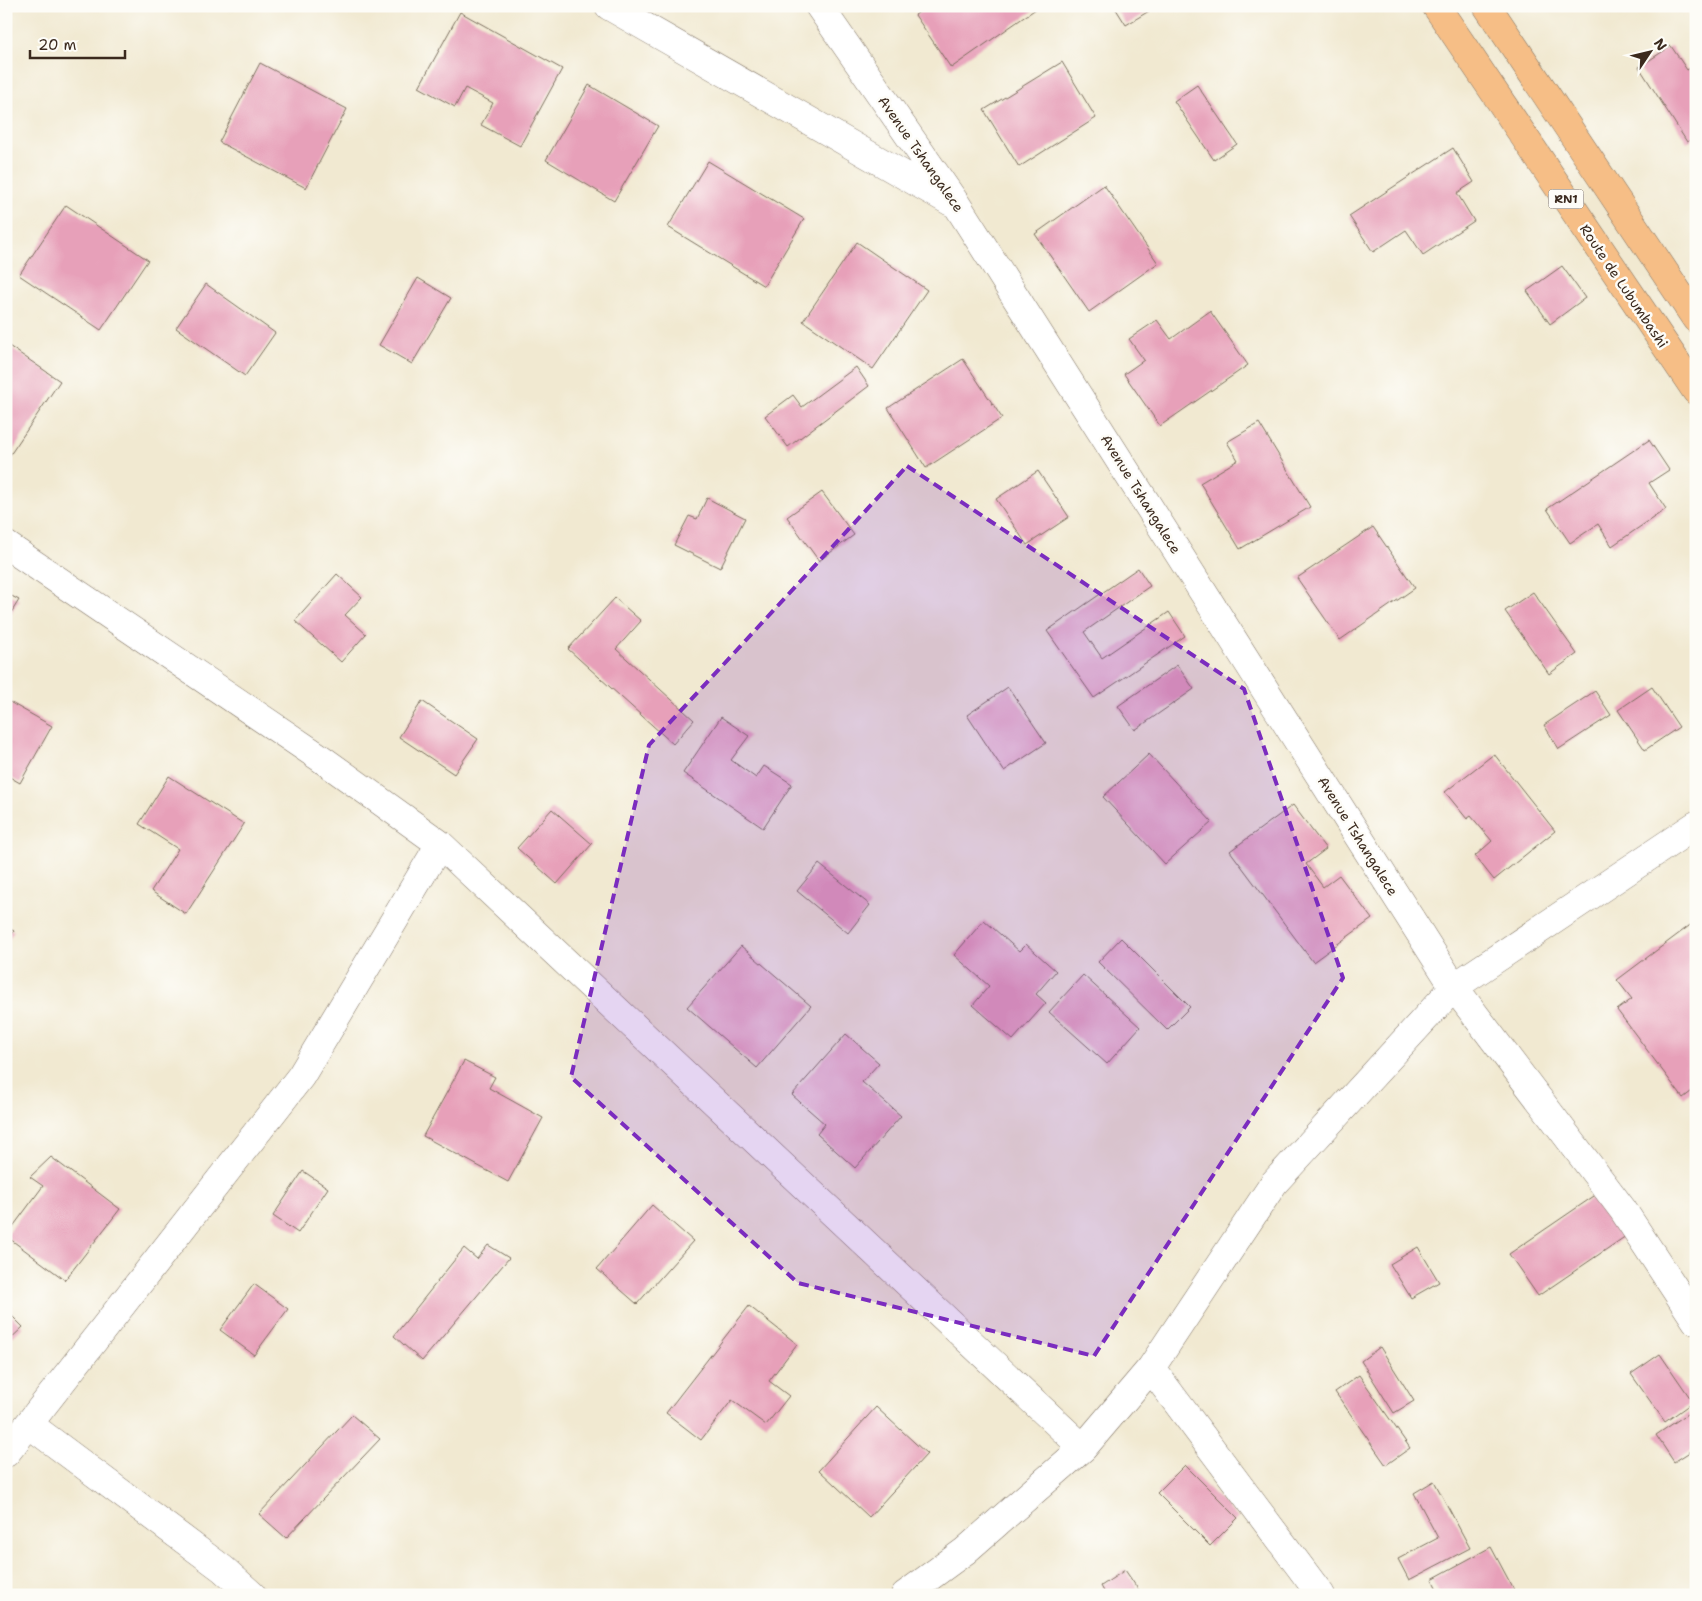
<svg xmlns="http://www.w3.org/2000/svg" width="1702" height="1601" viewBox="0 0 1702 1601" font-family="'Shantell Sans',sans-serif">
<rect width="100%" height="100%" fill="#fdfcf7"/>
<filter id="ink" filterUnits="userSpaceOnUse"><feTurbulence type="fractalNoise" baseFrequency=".02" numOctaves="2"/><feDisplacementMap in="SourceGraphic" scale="10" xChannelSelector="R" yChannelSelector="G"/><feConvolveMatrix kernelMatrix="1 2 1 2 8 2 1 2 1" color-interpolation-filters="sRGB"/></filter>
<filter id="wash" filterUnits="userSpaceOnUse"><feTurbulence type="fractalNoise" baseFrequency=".0096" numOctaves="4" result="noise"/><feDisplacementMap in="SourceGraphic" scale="20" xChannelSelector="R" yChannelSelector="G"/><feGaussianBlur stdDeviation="1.12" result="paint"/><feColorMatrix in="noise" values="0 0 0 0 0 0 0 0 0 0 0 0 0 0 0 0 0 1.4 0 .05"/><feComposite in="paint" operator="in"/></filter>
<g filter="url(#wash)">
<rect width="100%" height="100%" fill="#f1e9d1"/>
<g id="blocks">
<path fill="#e7a0b9" d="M928,6H1040L951,68L915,15Z
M1114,6H1146L1149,11L1126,25Z
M460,12L562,69L520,146L481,125L493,103L465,88L455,107L419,87Z
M1671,46L1687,70L1696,65V137L1687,142L1639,67Z
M1062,62L1096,118L1019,167L984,110Z
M260,63L347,109L306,188L219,142Z
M589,85L658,126L614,201L546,160Z
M1197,85L1237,144L1214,160L1174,101Z
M1453,148L1474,182L1457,193L1474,221L1423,255L1406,230L1373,252L1349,216Z
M708,161L804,219L764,286L668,227Z
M1104,185L1158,263L1089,312L1035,234Z
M66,205L148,260L101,330L19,275Z
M857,242L927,290L873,369L803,321Z
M1562,266L1585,298L1550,324L1527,291Z
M418,278L451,298L412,364L379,345Z
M206,284L275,333L245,376L176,328Z
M1210,311L1248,365L1160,426L1124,374L1144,360L1129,339L1157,320L1171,339Z
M6,344L60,381L10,455L6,453Z
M963,359L1002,418L926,468L888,408Z
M856,367L869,386L788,447L765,416L793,395L802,407Z
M1259,423L1310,507L1240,549L1200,483L1238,460L1227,442Z
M1649,440L1669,470L1649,483L1666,509L1612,546L1598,524L1570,543L1547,509Z
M1038,471L1069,517L1027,545L996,499Z
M822,492L854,535L819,561L787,517Z
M707,498L745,518L720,568L674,545L689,516L697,519Z
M1373,527L1415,588L1340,640L1297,578Z
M1138,568L1150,586L1084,632L1102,658L1169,612L1185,636L1094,698L1047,631Z
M337,574L362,597L345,615L366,634L341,662L295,621Z
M1533,592L1577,654L1549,674L1505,611Z
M6,593L19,600L6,621Z
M615,598L641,621L616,649L694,720L673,744L568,649Z
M1177,665L1194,689L1135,730L1118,706Z
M1008,687L1046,743L1004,771L967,715Z
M1652,687L1679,727L1645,750L1618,710Z
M1595,691L1611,715L1559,749L1544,725Z
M6,700L52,726L20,783L6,775Z
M422,701L478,739L454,774L399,737Z
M721,717L749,736L731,760L756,778L764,766L792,784L763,828L683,773Z
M1149,754L1212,822L1165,864L1103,797Z
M1494,754L1555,831L1494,880L1475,856L1492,841L1471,816L1467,819L1445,792Z
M169,776L244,824L186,914L151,891L178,849L139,824Z
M1293,805L1326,849L1306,864L1323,887L1339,875L1372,919L1313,962L1230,851Z
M552,809L592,844L557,884L517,848Z
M819,864L870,905L848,933L797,891Z
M984,920L1019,951L1026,944L1056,971L1036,994L1046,1003L1013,1040L973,1005L989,986L954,955Z
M1693,923L1696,928V1088L1683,1098L1617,1010L1632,999L1617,980Z
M6,927L14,931L6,944Z
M1121,938L1190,1007L1167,1030L1098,962Z
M741,946L811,1006L757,1068L687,1007Z
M1083,975L1140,1027L1107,1064L1049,1012Z
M846,1034L879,1063L862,1082L901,1116L855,1168L817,1134L825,1124L792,1095Z
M464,1061L495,1077L489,1088L543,1118L508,1182L423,1136Z
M51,1157L120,1209L65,1280L6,1236L43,1186L30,1177Z
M303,1171L328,1188L298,1233L273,1216Z
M1597,1194L1626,1236L1538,1296L1509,1254Z
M652,1205L693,1241L637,1304L597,1269Z
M488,1245L509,1258L422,1361L394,1336L464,1248L477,1259Z
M1418,1247L1439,1282L1411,1298L1390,1264Z
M254,1284L288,1309L254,1355L220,1330Z
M749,1306L797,1344L769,1381L789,1396L766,1425L732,1400L701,1440L666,1413Z
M6,1310L23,1327L6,1343Z
M1380,1347L1414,1401L1394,1413L1361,1361Z
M1660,1354L1693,1402L1665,1422L1631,1374Z
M1359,1375L1410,1448L1386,1465L1335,1392Z
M876,1407L927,1454L869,1517L819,1470Z
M1696,1408V1448L1674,1462L1656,1435Z
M352,1415L380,1439L286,1538L259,1514Z
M1185,1465L1238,1518L1210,1546L1157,1493Z
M1434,1481L1470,1548L1409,1580L1398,1559L1438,1538L1414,1493Z
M1491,1547L1514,1590L1506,1595H1440L1432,1579Z
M1125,1570L1142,1595H1106L1101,1586Z"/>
</g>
</g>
<g filter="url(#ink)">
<use href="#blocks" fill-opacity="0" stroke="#7b6d5d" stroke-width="1"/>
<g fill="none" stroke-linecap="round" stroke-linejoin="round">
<g stroke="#7b6d5d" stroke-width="29">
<path id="minor" d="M609,6L951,202
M819,6L957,205L1454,987L1623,1210L1696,1321
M6,545L319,757L440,844L1083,1448
M1151,1368L1321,1595
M30,1425L223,1569L252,1595
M6,1453L301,1076L440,844
M905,1595L965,1551L1083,1448L1151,1368L1274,1183L1454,987L1696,825"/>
</g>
<g stroke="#7b6d5d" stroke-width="29">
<path id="trunk" d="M1436,6L1696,391
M1487,6L1696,319"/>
</g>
<use href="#minor" stroke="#fff" stroke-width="28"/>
<use href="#trunk" stroke="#f6be86" stroke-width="28"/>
</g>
</g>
<path fill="#7b2cbf" fill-opacity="0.2" stroke="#7b2cbf" stroke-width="4" stroke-dasharray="10 6" stroke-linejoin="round" d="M907,466L1244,689L1343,978L1094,1356L798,1283L571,1077L649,745Z"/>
<g text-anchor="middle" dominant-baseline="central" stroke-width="5" stroke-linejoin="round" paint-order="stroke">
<rect fill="#fdfcf7" stroke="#75695f" stroke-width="1" x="1548.5" y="189.5" width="35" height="19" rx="4"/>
<g font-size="12" font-weight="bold" fill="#3b2a1e">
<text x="1566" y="199">RN1</text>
</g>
<g font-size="14" fill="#3b2a1e" stroke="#fdfcf7">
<text transform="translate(921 154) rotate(55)">Avenue Tshangalece</text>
<text transform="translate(1624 286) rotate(56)">Route de Lubumbashi</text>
<text transform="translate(1141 494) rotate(58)">Avenue Tshangalece</text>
<text transform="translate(1358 836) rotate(58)">Avenue Tshangalece</text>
</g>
</g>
<rect width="1702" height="1601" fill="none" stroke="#fdfcf7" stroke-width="25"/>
<g transform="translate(1650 52) rotate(55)" stroke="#fdfcf7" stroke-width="4" paint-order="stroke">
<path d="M0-4L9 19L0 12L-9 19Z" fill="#3b2a1e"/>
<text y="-8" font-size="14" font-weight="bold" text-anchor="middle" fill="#3b2a1e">N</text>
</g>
<path d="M30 50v8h95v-8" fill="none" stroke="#3b2a1e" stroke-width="2.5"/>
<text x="38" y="50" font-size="15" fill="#3b2a1e" stroke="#fdfcf7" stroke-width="4" paint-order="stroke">20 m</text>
</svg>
